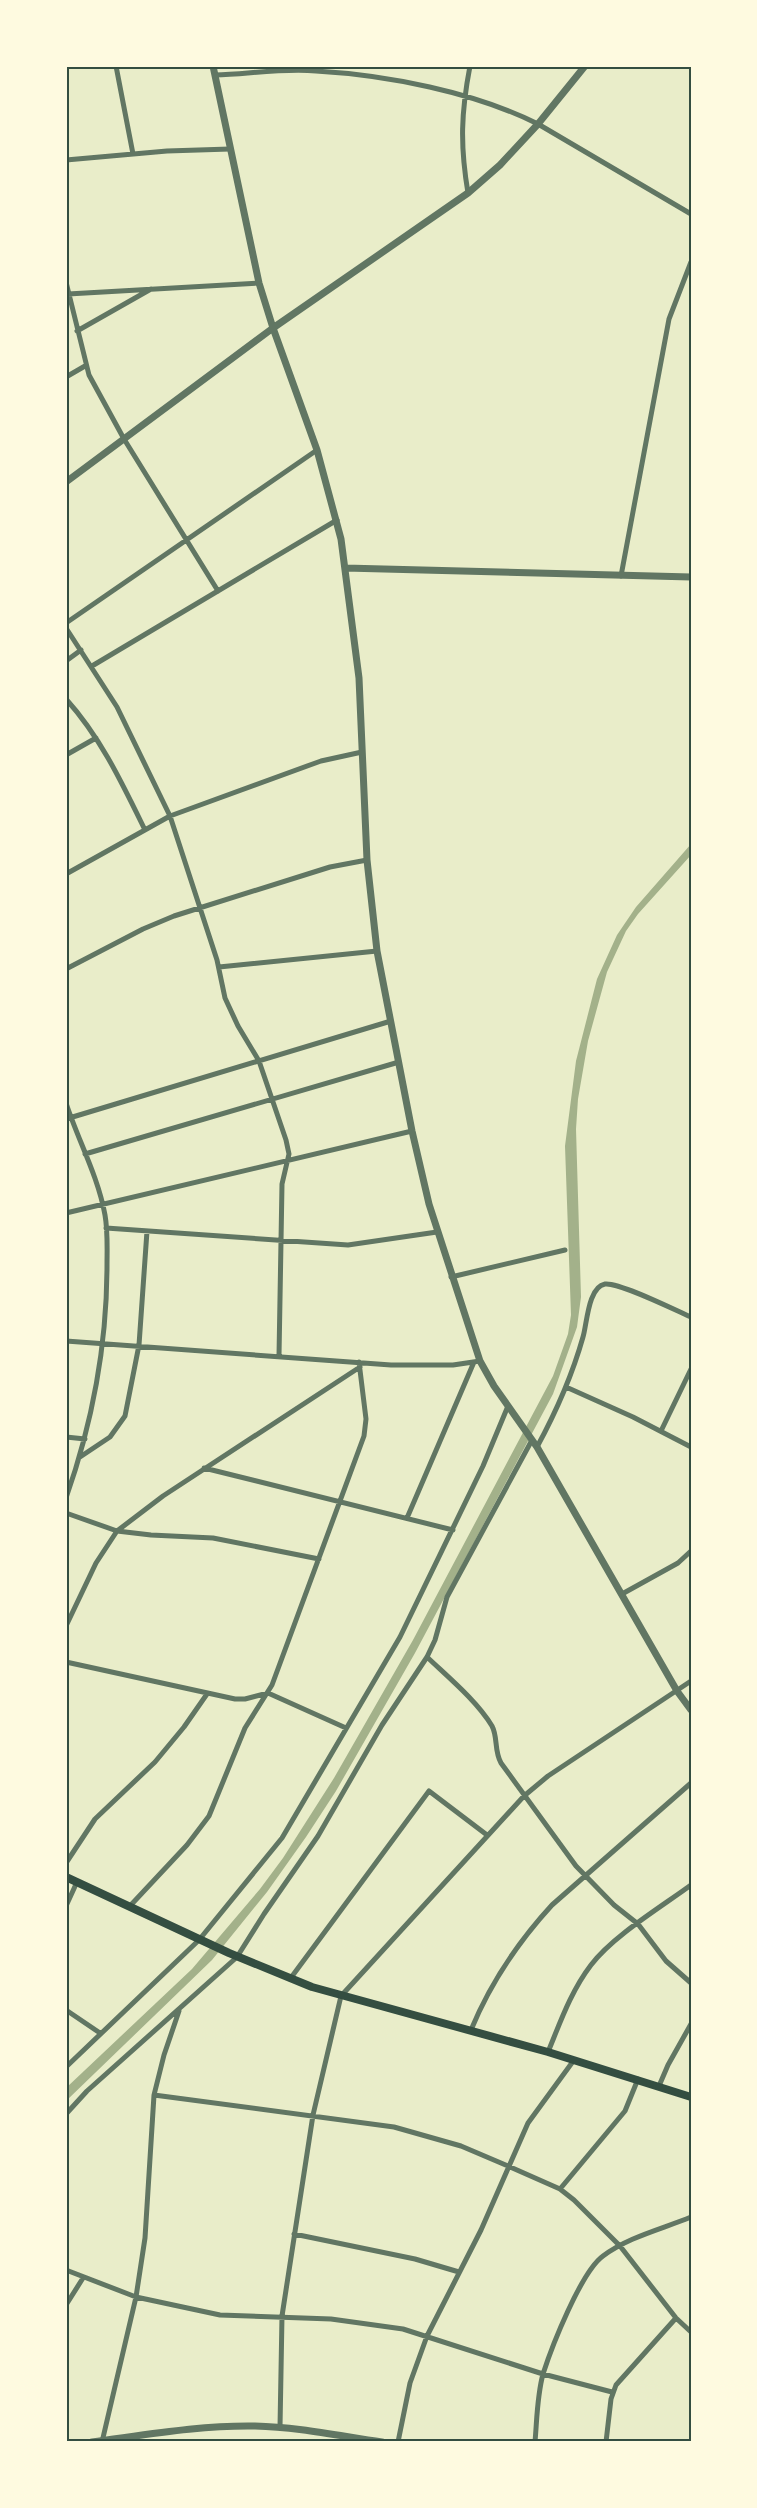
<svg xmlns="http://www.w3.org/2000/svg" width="757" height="2508" viewBox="0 0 757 2508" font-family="Commissioner,sans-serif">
<rect width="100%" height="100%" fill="#e9edc9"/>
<path fill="#a3b18a" d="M691,844V855L638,914L626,931L607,972L588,1041L578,1099L576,1129L581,1297L577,1327L553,1394L415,1653L336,1791L306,1837L267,1892L212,1960L66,2101V2088L192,1969L260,1889L283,1858L334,1778L413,1640L553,1376L568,1334L571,1315L565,1146L576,1061L597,979L617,935L636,907Z"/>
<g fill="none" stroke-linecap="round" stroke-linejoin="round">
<path stroke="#617663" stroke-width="5" d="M116,66L133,154
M215,75C248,74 283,68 316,71C387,75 474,92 538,124L691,214
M66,160L167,151L230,149
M468,193C460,145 461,113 470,66
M66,282L89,375L124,439L218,591
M68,294L259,283
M77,331L151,289
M66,377L85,366
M621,576L669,319L691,262
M66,623L317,450
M66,628L117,707L170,816L217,960L225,998L238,1026L259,1061L286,1140L289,1154L282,1184L279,1356
M66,661L81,650
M92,666L337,520
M66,699C101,738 122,783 145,830
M66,755L96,738
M66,874L170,816L321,761L362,752
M219,967L377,951
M66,969L143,929L174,916L330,867L367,860
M66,1103C78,1140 98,1176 105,1215C108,1232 107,1249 107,1265C107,1344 92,1424 66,1498
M66,1119L391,1021
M85,1154L399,1062
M66,1213L412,1131
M106,1228L348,1245L437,1232
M451,1277L565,1250
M66,1341L391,1365H453L480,1361
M566,1387L633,1417L691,1447
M661,1431L691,1369
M66,1437L85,1439
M537,1447C556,1412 572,1376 583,1337C587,1324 588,1287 605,1284C619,1282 675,1310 691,1317
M80,1457L110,1437L125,1416L139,1345L147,1231
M204,1468L453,1530
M66,1513L117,1531L151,1535L213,1538L319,1559
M407,1518L474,1362
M622,1594L678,1563L691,1551
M66,1626L96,1563L117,1531L163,1496L360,1367
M427,1657C448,1677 477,1701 492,1726C498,1737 494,1751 501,1763L576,1866L614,1905L638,1924L666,1961L691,1983
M66,1662L235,1699H245L268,1693L346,1728
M66,1863L95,1819L155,1762L184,1727L207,1694
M66,1906L77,1882
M129,1907L187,1845L209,1816L245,1728L272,1685L364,1436L366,1419L359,1362
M290,1979L429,1791L487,1835
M66,2010L100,2033
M471,2030C490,1984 518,1942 552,1905L691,1783
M548,2052C560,2023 571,1991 591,1965C613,1936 661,1907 691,1885
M66,2067L199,1940L282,1838L400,1637L483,1466L508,1406
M659,2086L668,2065L691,2024
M154,2095L394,2127L461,2146L508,2166L560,2189L574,2200L620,2246L676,2318L691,2332
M66,2114L87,2091L237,1957L264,1914L318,1836L382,1725L427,1657L435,1640L447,1597L532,1440
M560,2189L625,2111L638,2079
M294,2234L415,2259L459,2272
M66,2270L136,2297L220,2315L331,2319L403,2329L543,2374L612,2392
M66,2305L83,2278
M280,2427L282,2316L313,2115L341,1996L524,1796L548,1776L691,1681
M102,2442L136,2297L145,2238L154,2095L164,2055L179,2011
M398,2442L410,2383L427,2336L481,2230L528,2123L574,2060
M535,2442C537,2419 537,2396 543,2374C552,2346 581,2272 603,2256C628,2237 662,2229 691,2217
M606,2442L611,2399L616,2385L676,2318"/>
<path stroke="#617663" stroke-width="7" d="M213,66L259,283L273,328L317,450L341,539L359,678L367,860L377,951L412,1131L429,1204L480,1361L494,1386L537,1447L677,1691L691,1710
M66,482L273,328L468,193L500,165L538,124L585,66
M345,568L691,577
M92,2442C145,2435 201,2425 255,2426C298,2427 340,2436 382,2442"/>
<path stroke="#344e41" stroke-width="8" d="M66,1877L229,1953L312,1987L548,2052L691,2097"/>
</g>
<rect width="757" height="2508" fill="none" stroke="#fefae0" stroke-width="135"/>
<rect x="68" y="68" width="622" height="2372" fill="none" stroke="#344e41" stroke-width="2"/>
</svg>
